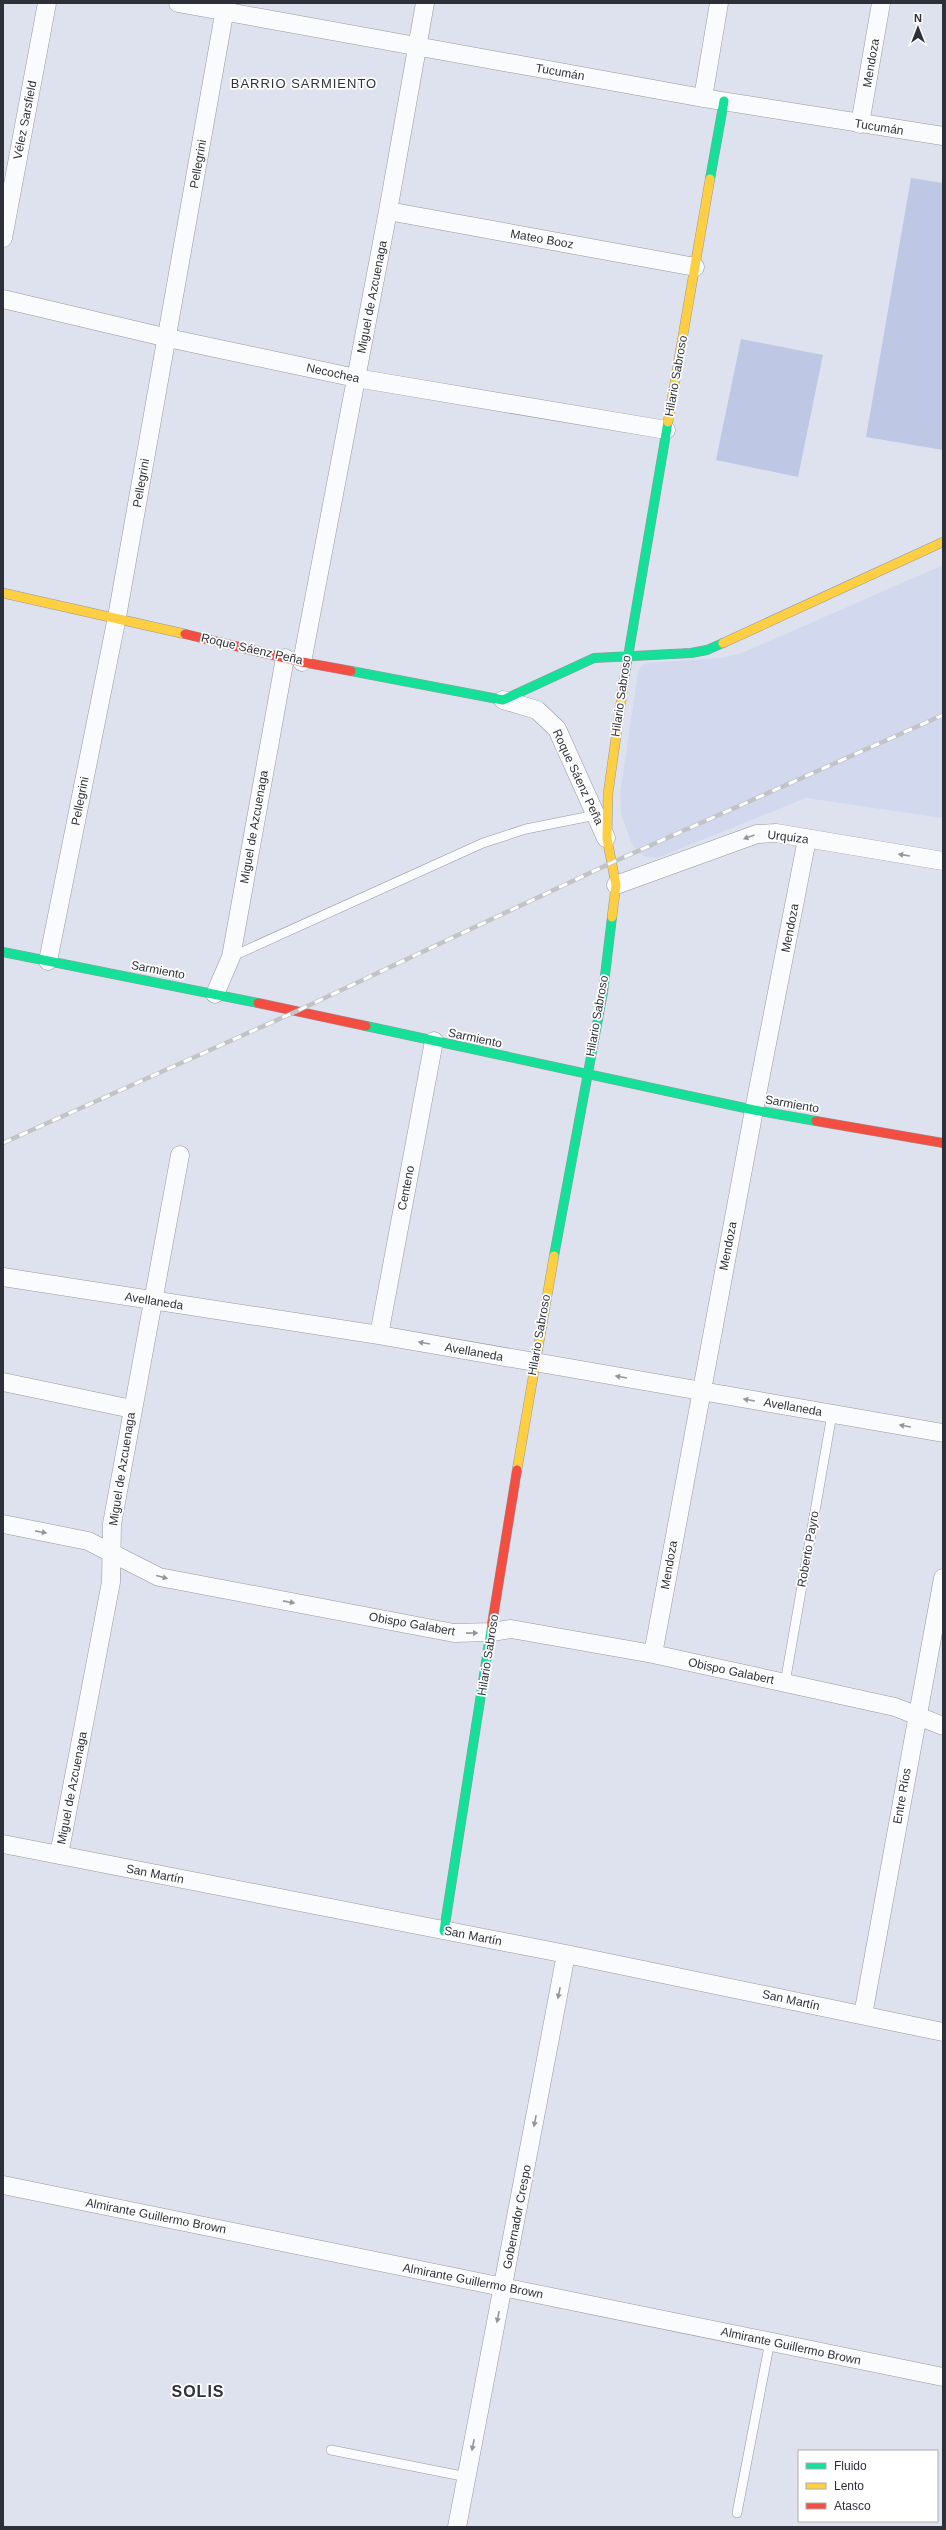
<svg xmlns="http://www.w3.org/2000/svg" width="946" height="2530" viewBox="0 0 946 2530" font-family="Helvetica,sans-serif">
<rect width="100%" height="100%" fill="#dde2ee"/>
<path fill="#d2d9ef" d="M943,565V818L806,798L657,858L645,857L638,852L631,842L621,813L620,794L638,672L641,667L646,663L721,658L742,653Z"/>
<path fill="#bec8e4" d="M911,178L943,183V450L866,437Z
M741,339L823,355L798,477L716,460Z"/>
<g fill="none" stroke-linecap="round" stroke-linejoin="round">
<g stroke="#9498a1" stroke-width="10">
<path id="lane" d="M231,957L483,843L526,829L596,815
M785,1683L832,1414
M331,2450L467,2477
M737,2513L770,2341"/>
</g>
<g stroke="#9498a1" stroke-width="19">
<path id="street" d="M178,3L703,98L943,136
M703,98L719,3
M860,124L881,3
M388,211L695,267
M3,238L47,3
M3,299L168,338L356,378L666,430
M302,662L388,211L425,3
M503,700L537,710L557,729L606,838
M616,885L757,834L776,833L943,861
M48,961L117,617L226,3
M215,994L231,957L285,658
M3,1277L379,1335L943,1433
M379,1335L434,1041
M3,1382L132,1409
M3,1524L88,1541L159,1577L454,1633L492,1632L511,1629L653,1654L895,1707L943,1726
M653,1654L754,1110L807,839
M3,1844L566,1954L943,2032
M59,1855L111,1582L112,1524L180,1155
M863,2015L943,1578
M3,2185L943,2377
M457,2527L566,1954"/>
</g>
<g stroke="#9498a1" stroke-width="10">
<path id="fast" d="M710,179L724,101
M351,671L503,700L594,658L691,653L707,650L723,643
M624,680L668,422
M3,952L258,1003
M366,1026L754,1110L816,1121
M554,1256L603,992L612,917
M444,1931L492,1624"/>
</g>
<g stroke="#9498a1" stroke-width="10">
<path id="slow" d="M668,422L710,179
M3,593L185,634
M723,643L943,542
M612,917L616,885L607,839L608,794L624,680
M517,1470L554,1256"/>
</g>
<g stroke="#9498a1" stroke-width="10">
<path id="jam" d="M185,634L302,662L351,671
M258,1003L366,1026
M816,1121L943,1143
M492,1624L517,1470"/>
</g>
<use href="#lane" stroke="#fafbfc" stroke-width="9"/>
<use href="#street" stroke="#fafbfc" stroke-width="18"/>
<use href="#fast" stroke="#16e098" stroke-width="9"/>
<use href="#slow" stroke="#ffcf43" stroke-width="9"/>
<use href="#jam" stroke="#f24e42" stroke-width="9"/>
<g stroke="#c2c3c6" stroke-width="4.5">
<path id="rail" d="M3,1143L297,1011L611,863L943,715"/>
</g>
<use href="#rail" stroke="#fff" stroke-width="3" stroke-dasharray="9" stroke-linecap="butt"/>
</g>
<defs><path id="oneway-solid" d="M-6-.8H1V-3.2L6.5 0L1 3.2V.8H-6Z"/></defs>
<g fill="#94969a">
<use href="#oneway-solid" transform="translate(749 837) rotate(160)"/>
<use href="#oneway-solid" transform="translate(904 855) rotate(-171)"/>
<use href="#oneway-solid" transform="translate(424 1343) rotate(-170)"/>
<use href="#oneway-solid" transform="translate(621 1377) rotate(-170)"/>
<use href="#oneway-solid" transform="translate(749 1400) rotate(-170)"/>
<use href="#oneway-solid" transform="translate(905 1426) rotate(-170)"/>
<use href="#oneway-solid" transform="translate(41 1532) rotate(11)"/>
<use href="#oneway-solid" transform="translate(162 1577) rotate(15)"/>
<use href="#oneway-solid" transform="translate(289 1602) rotate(11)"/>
<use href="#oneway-solid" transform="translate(472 1633) rotate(-1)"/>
<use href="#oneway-solid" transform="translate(559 1993) rotate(101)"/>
<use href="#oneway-solid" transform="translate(535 2121) rotate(101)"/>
<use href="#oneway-solid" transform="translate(498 2317) rotate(101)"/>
<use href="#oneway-solid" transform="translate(473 2445) rotate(101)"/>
</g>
<g text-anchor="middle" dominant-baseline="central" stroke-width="3.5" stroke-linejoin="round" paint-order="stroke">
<g font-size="12" fill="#2d3038" stroke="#fff">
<text transform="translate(871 63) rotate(-80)">Mendoza</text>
<text transform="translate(560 72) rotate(10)">Tucumán</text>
<text transform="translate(25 120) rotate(-79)">Vélez Sarsfield</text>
<text transform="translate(879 127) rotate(9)">Tucumán</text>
<text transform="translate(198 164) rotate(-80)">Pellegrini</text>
<text transform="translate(542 239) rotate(10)">Mateo Booz</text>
<text transform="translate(372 297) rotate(-79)">Miguel de Azcuenaga</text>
<text transform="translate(333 373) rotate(12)">Necochea</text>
<text transform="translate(676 376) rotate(-80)">Hilario Sabroso</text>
<text transform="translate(141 483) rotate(-80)">Pellegrini</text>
<text transform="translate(252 649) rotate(13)">Roque Sáenz Peña</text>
<text transform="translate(621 696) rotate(-82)">Hilario Sabroso</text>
<text transform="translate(578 777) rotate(65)">Roque Sáenz Peña</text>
<text transform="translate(80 801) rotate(-79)">Pellegrini</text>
<text transform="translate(254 827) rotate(-80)">Miguel de Azcuenaga</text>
<text transform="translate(788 837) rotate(7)">Urquiza</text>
<text transform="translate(790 928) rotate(-79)">Mendoza</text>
<text transform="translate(158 970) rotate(11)">Sarmiento</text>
<text transform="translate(597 1016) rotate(-80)">Hilario Sabroso</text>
<text transform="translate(475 1038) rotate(12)">Sarmiento</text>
<text transform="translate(792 1104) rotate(10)">Sarmiento</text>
<text transform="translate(406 1188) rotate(-79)">Centeno</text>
<text transform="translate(728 1246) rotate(-79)">Mendoza</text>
<text transform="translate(154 1301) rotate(9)">Avellaneda</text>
<text transform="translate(539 1335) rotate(-80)">Hilario Sabroso</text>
<text transform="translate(474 1352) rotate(10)">Avellaneda</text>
<text transform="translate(793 1407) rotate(10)">Avellaneda</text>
<text transform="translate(122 1469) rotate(-81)">Miguel de Azcuenaga</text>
<text transform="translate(808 1549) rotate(-80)">Roberto Payro</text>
<text transform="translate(669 1565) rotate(-80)">Mendoza</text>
<text transform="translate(412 1624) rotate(10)">Obispo Galabert</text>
<text transform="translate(488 1655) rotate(-81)">Hilario Sabroso</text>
<text transform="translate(731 1671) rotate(12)">Obispo Galabert</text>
<text transform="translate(72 1788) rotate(-79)">Miguel de Azcuenaga</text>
<text transform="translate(902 1796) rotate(-80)">Entre Ríos</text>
<text transform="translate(155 1874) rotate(11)">San Martín</text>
<text transform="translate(473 1936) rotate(11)">San Martín</text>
<text transform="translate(791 2000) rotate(12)">San Martín</text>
<text transform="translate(156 2216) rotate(11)">Almirante Guillermo Brown</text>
<text transform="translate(517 2217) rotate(-79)">Gobernador Crespo</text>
<text transform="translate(473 2281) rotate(11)">Almirante Guillermo Brown</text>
<text transform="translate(791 2346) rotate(12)">Almirante Guillermo Brown</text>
</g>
<g font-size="13" letter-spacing="1" fill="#2d3038" stroke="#fff">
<text x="304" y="83">BARRIO SARMIENTO</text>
</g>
<g font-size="16" font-weight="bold" letter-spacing="1" fill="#2d3038" stroke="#fff">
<text x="198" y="2391">SOLIS</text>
</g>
</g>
<rect width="946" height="2530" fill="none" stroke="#2d3038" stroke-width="8"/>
<rect x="798" y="2450" width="140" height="72" fill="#ffffff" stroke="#abacaf"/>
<rect x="806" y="2463" width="20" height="6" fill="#16e098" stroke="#abacaf"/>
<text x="834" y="2470" font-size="12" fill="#2d3038">Fluido</text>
<rect x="806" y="2483" width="20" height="6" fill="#ffcf43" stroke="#abacaf"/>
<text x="834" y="2490" font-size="12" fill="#2d3038">Lento</text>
<rect x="806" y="2503" width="20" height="6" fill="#f24e42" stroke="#abacaf"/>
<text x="834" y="2510" font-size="12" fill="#2d3038">Atasco</text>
<g transform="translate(918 28)" stroke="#ffffff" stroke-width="3" paint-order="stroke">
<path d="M0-3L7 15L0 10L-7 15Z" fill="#2d3038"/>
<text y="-6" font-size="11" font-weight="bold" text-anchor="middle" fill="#2d3038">N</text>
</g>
</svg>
